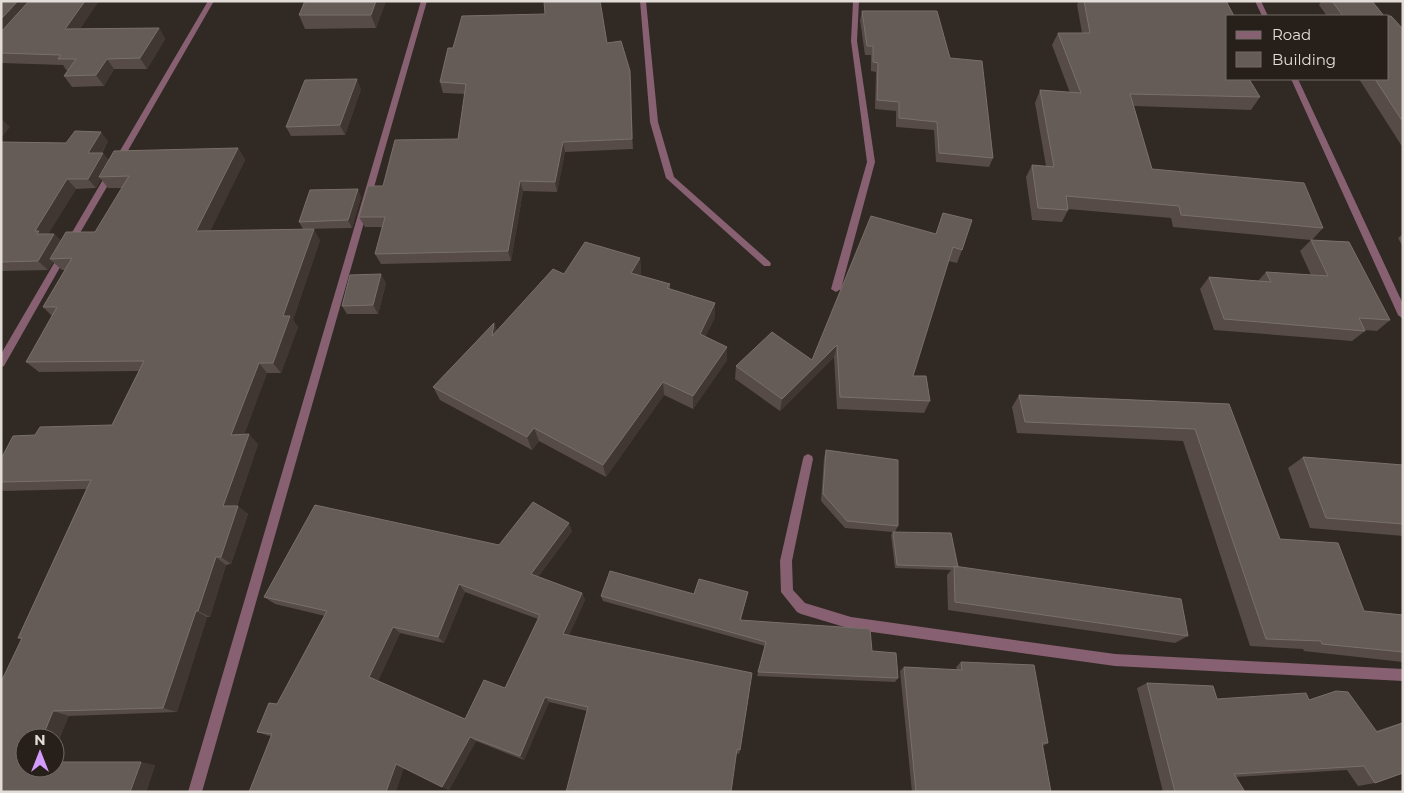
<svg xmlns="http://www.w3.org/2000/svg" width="1404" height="793" viewBox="0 0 1404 793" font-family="Montserrat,sans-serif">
<rect width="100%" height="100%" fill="#312923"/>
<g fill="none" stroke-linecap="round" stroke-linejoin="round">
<path fill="#876071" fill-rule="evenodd" d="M208,1H214L122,161L118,164L115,163L114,161Z
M421,1H427L202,792H188Z
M640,1H646L658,122L674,177L770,262L771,264L770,266H764L666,178L650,122Z
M853,1H859L857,41L875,162L841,289L836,292L831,289L867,162L851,41Z
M1255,1H1261L1268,16H1262Z
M1291,79H1298L1403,304V319L1398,315Z
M111,170L115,173L73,245H67L66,243L67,241L108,171Z
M63,252L67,255L4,366L1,367V354L60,253Z
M808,454L812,456L813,459L792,561L793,590L805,603L851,617L1115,654L1403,669V681L1115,666L851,629L801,614L797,612L781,592L780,561L803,459L804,456Z"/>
</g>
<path fill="#564b47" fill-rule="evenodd" d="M1,1L80,29L159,28L165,39L147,69H114L104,86L72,87L64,76L68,70H66L63,65L1,63Z
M305,1H386L376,28L305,29L299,15Z
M1079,1H1226L1228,79L1260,97L1251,110L1134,106L1152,169L1323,228L1312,240L1390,320L1377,331L1364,330L1365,331L1352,341L1214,330L1200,289L1209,277L1258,281L1266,272L1311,275L1300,251L1311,240L1173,227L1171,218L1068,209V210L1062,222L1032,220L1026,177L1032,165L1046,166L1035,103L1040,90L1070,93L1052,45L1058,33H1082L1077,5Z
M1321,1H1372L1384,16H1391L1403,29V148L1359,79H1388V16H1327L1319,5Z
M862,11L950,58L993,158L989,167L936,162L934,130L896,127V111L875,109L876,72L871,71V55H865L860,20Z
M607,43L631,82L633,149L565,152L557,192L523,191L511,261L381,264L375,254L382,227H365L359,217L383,186L458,139L465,94L443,93L440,82Z
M361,89L345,135L291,136L286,127Z
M108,141L102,153L109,160L238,148L245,160L210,231L320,240L293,320L298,327L281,373H267L244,434L258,444L237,506L248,514L231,564L226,565L210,617H207L177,712L69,716L25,768L155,765L146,792H1L21,639L18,638L86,489L4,491L1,490V482L35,435L112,425L139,371L39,372L26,362L52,316L43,307L65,270H62L53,262L48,270L1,271V142L66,143ZM101,179L108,188H122L95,232L61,241L54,234H48L76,189L96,188Z
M361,197L352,228L303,229L299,222Z
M936,234L962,250L957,263L948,261L913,376L930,401L924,413L837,409L834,357L780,411L735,379L736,366L812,360Z
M1403,234V247L1398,238Z
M640,258L641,273L640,275L670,284V289L715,303V317L705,337L727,360L693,409L664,395L606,477L539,441L532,450L440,400L433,387L494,323L497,331L564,274Z
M386,283L378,314H347L342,306Z
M1019,395L1229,404L1280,539L1364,611L1403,615V662L1304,651L1303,649L1250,646L1183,441L1017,433L1012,407Z
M826,450L898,526L895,532L958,567L1188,636L1175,643L948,610L947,575L951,570L895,568L891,535L893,532L845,528L821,501L824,458Z
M1303,457L1403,465V536L1310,528L1288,468Z
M572,531L538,577L582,593L585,600L569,635L740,750L739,754L587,711L549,702L524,760L476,741L449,790L404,768L269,736L257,732L277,704L325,616L275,604L264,597L499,545ZM465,592L538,619L505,688L465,719L378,681L400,633L444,643Z
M748,592L741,620L872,651L898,678L895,682L757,676L765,646L603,601L601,596L694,594Z
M961,662L1048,743L1043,746L1051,792H912L900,671L904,667L957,670L956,667Z
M1147,683L1217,699L1309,700L1376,731L1403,722V773L1375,783L1358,786L1347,770L1235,777L1245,792H1163L1137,688Z"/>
<path fill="#413732" d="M18,1H36L1,39V19Z
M85,1H99L73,40L65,29Z
M376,1H386L376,28L371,15Z
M159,28L165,39L147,69L140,58Z
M107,59L114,69L104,86L96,75Z
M630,71L631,82L633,149L632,139Z
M357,79L361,89L345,135L340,125Z
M1,118L10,127L1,138Z
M101,132L108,141L96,163L88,153Z
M563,142L565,152L557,192L555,182Z
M238,148L245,160L205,242L196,231Z
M103,153L111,162L99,177L101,179L96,188L88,179Z
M67,179L76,189L46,238L37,234L35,231Z
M520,181L523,191L511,261L508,251Z
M358,189L361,197L352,228L348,220Z
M314,229L320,240L293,320L298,327L281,373L273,363L283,316Z
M54,234L64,244L50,259L53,262L48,270L38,261Z
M640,258L641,273L633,287L631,273Z
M381,274L386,283L378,314L373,305Z
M715,303V317L700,348V334Z
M494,323L499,336H492Z
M837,345L834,357L780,411L782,399Z
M727,347V360L693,409V396Z
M259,363L267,373L241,444L231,435Z
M663,382L664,395L606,477L603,465Z
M534,428L539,441L532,450L527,437Z
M249,434L258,444L234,514L223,506Z
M238,506L248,514L231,564L221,557Z
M569,523L572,531L535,581L531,574Z
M216,557L226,565L210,617L198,611Z
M459,584L465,592L444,643L438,637Z
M582,593L585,600L567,640L563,634Z
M196,611L207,617L177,712L163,708Z
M393,627L400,633L377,683L369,677Z
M545,697L549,702L524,760L520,756Z
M53,711L69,716L55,750V738H42Z
M470,737L476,741L449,790L442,787Z
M141,762L155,765L146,792H130Z
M396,764L404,768L396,792H386Z"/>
<path fill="#655b57" stroke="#796f6b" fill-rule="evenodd" d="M1,1H18L1,19Z
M29,1H85L65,29L159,28L140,58L107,59L96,75L64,76L76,59H58L61,55L1,53V32Z
M305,1H376L371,15H299Z
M544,1H600L607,43L621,41L630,71L632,139L563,142L555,182L520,181L508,251L375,254L385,217H359L368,186H383L395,140L458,139L466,84L440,82L448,48H453L462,16L545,14Z
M1084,1H1226L1234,16H1228V79H1249L1260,97L1130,94L1152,169L1304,183L1323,228L1181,215L1179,206L1066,196L1068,210L1038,208L1032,165L1054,167L1040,90L1081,93L1058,33H1090Z
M1332,1H1372L1384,16H1391L1403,29V122L1375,79H1388V16H1343Z
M862,11H937L950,58L982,61L993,158L939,153L937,122L899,118V102L877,100L878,63L873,62V46H867Z
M357,79L340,125L286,127L305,80Z
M75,131L101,132L88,153H103L88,179H67L35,231H39L37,234H54L38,261L1,262V142L66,143Z
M238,148L196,231L314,229L283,316H290L273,363H259L231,435L249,434L223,506H238L221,557H216L198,611H196L163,708L53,711L42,738H25V768H55V762H141L130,792H1V682L22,638H18L91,480L1,482V459L13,436L35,435L40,427L112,425L144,361L26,362L57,307H43L72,258L50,259L66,232H95L129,176L99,177L114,151Z
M358,189L348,220L299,222L310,190Z
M943,213L972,220L962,250L953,247L913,376H926L930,401L840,397L837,345L782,399L736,366L772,332L812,360L871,216L936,234Z
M1311,240L1349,242L1390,320L1359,318L1365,331L1224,319L1209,277L1271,282L1266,272L1328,276Z
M585,242L640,258L631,273L670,284L667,288L715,303L700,334L727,347L693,396L663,382L603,465L534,428L527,437L433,387L494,323L492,336L553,269L564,274Z
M381,274L373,305L342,306L350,275Z
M1019,395L1229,404L1280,539L1338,543L1364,611L1403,615V652L1322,644L1321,641L1266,639L1195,429L1025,422Z
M826,450L898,460V526L847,521L823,494Z
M1303,457L1403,465V524L1326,518Z
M533,502L569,523L531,574L582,593L563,634L752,673L740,750L737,749L731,792H566L588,707L545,697L520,756L470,737L442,787L396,764L386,792H249L272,734L257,732L269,703L277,704L327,611L264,597L315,505L499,545ZM459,584L540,615L505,688L484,680L465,719L369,677L393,627L438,637Z
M893,532L951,533L958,567L897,565Z
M954,566L1181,599L1188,636L955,602Z
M610,571L694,594L699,579L748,592L740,620L870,629L872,651L896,653L898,678L758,672L766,642L601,596Z
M961,662L1034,665L1048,743H1042L1051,792H916L904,667L962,670Z
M1147,683L1213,686L1217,699L1306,693L1309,700L1336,691L1348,692L1377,732L1403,723V773L1375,783L1364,766L1234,774L1245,792H1175Z"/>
<rect width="1404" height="793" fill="none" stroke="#e3ddd9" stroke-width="5"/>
<rect x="1226" y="15" width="162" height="65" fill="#271f19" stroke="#726b66"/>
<rect x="1236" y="31" width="25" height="8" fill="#876071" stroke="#726b66"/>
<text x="1272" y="40" font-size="15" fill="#e3ddd9">Road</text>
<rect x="1236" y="52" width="25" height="15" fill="#655b57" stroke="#726b66"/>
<text x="1272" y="65" font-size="15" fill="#e3ddd9">Building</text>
<g transform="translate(40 753)"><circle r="24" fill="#271f19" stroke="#726b66"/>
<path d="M0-4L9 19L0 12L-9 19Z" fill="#d39cfc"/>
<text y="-8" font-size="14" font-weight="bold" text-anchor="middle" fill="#e3ddd9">N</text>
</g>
</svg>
